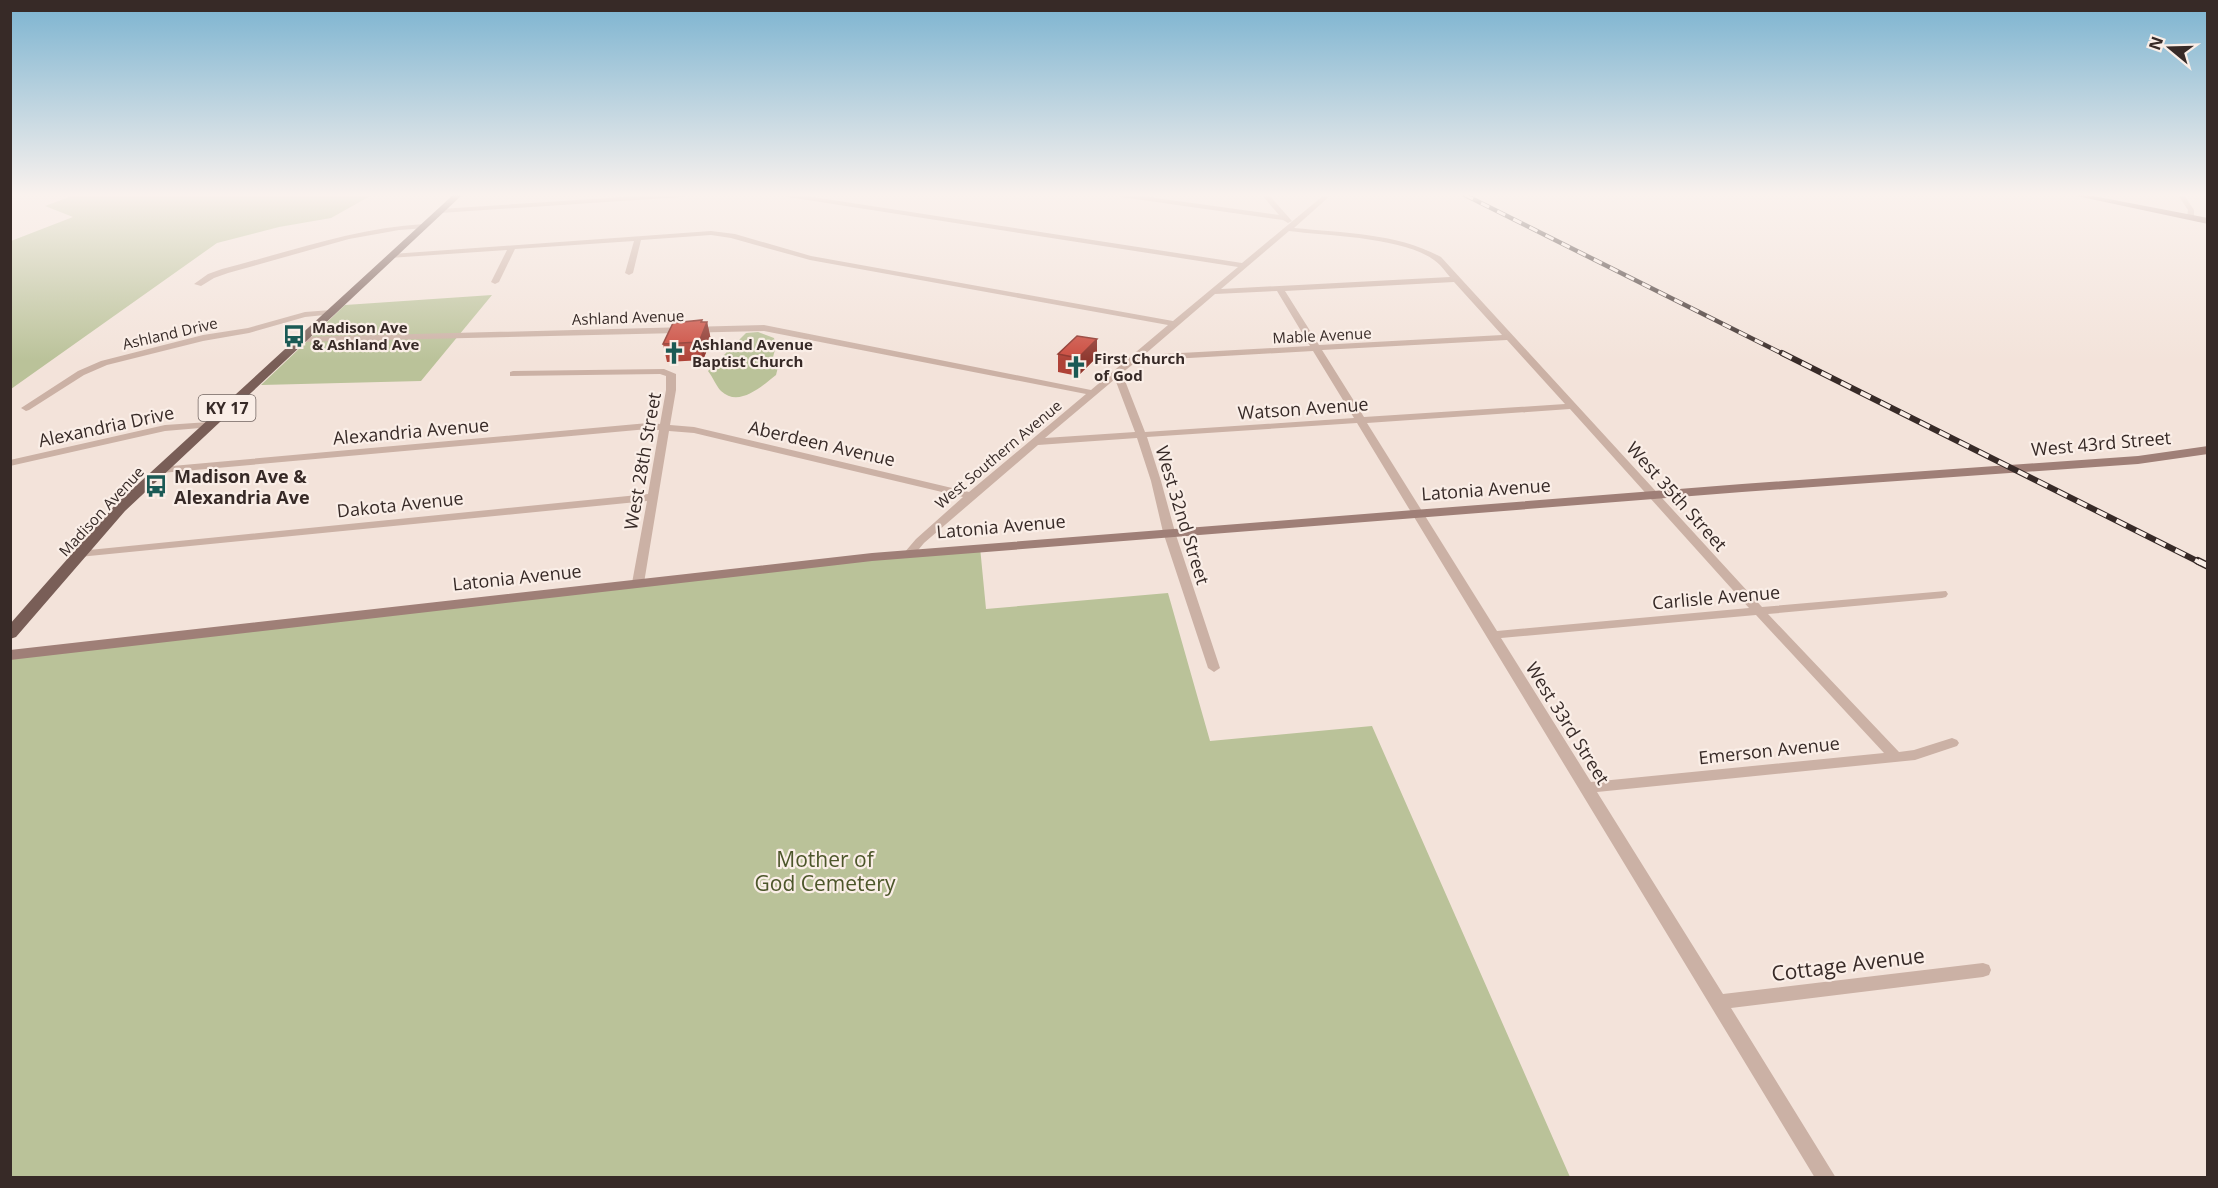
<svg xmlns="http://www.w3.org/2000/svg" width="2218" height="1188" viewBox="0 0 2218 1188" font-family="'Open Sans',sans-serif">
<rect width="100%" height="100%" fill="#f3e3da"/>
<path fill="#bac299" d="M75,195H372L331,218L279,227L217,243L11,389V241L73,217L45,206Z
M492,295L421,381L261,385L345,305Z
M758,332L774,338L776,346L773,357L779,363L776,375C762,386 739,408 721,391C716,386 713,377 708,371L746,333Z
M980,547L986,609L1168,593L1210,741L1372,726L1570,1177L11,1178V655Z"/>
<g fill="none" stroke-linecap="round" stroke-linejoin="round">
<path fill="#cbb1a5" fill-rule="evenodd" d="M654,195H685L682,197L440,213L437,211L440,209Z
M785,195H800L1242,263L1324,195H1331L1294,228C1343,233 1397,233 1441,257L1762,607L1946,591L1948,594L1946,597L1942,598L1768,614L1899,752L1914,750L1952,738L1957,740L1959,743L1957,746L1915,760L1597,792L1723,994L1983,963L1989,965L1991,970L1989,975L1983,977L1731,1008L1836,1178H1815L1357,423L1147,437L1161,481L1175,532L1220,668L1214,672L1208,668L1163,532L1151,481L1137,438L1038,445L924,543L914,555L910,556L904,553L916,539L963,497L694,433L669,431L644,583L638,587L632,583L647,501L79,557L73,554L79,551L648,494L659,430L648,429L161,473L156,470L161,467L648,423L660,424L666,390V376L660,374L510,376V372L513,371L664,369L676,374V390L670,425L694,427L969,492L1086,394L764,331L298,342L297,340L301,337L764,325L1091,390L1168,325L810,260L731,238L711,235L641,240L633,273L629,275L625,273L634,241L515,249L499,282L495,284L491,282L507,250L389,258V254H392L711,231L735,234L811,256L1173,321L1238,267L788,197ZM1289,231C1329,236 1402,237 1434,260C1440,264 1445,271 1450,277L1221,289ZM1454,282L1502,335L1319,345L1285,291ZM1277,291L1310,346L1144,355L1215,294ZM1507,340L1565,404L1364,417L1322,350ZM1313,351L1354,418L1145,432L1122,373L1137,361ZM1115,379L1135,432L1045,438ZM1570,409L1749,608L1497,631L1367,423ZM1756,615L1884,753L1591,782L1501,638Z
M1118,195H1134L1279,215L1262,195H1269L1292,221L1288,223L1283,220L1121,197Z
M2178,195H2184L2194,210V219L2187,217L2188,210Z
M424,224H427V228L399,230L349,239L228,273L214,278L201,286L194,284L208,274L222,269C289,252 354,228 424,224Z
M331,310H334V314L305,317L249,333L203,341L107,365L84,375L29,410L26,411L21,408L78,371L101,361L203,335L248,328L305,312Z
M209,422L212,423V427L165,431L10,466V460L165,425Z"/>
<path fill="#9f7f77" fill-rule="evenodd" d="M2072,195H2088L2208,218V224Z
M2208,446V454L2138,464L1742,492L872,561L10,660V650L872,553L1742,484L2138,456Z"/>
<path fill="#795e57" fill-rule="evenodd" d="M453,195H462L125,511L16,637L10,639V624L115,505Z"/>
<g stroke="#372a27" stroke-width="4.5">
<path id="rail-far2" d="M1465,195L1785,355"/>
</g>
<g stroke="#372a27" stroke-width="6">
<path id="rail-far1" d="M1782,353L2201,563"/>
</g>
<g stroke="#372a27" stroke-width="8">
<path id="rail" d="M2198,561L2208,566"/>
</g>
<use href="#rail-far2" stroke="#faeee7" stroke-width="3" stroke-dasharray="9" stroke-linecap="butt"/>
<use href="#rail-far1" stroke="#faeee7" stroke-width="4" stroke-dasharray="11" stroke-linecap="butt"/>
<use href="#rail" stroke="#faeee7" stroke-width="5" stroke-dasharray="15" stroke-linecap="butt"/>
</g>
<path fill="#af4237" d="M702,322H707L711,340L703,360L667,362L663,344Z
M1097,339V357L1078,376L1058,372V354Z"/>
<path fill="#8e362d" d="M702,320L704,330L707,322L711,340L703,360L699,342Z
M1097,339V357L1078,376V358Z"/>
<path fill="#cb4d40" stroke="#8e362d" stroke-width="1.5" d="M702,320L701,322H707L699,342L663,344L673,323Z
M1077,336L1097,339L1078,358L1058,354Z"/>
<linearGradient id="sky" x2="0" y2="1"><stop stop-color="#7bb3d0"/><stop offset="0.54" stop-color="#faf2ee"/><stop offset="1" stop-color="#faf2ee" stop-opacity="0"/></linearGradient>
<rect width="2218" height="361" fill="url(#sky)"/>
<defs>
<g id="bus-bare" transform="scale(1.8)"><path d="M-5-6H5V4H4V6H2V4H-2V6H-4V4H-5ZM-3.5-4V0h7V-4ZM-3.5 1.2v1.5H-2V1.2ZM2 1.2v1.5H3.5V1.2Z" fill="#1b5a55" stroke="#faeee7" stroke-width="2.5" paint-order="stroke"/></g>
<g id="church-bare" transform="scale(1.8)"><path d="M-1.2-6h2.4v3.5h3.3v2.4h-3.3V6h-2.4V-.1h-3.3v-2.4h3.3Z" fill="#1b5a55" stroke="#faeee7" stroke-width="2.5" paint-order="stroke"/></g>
</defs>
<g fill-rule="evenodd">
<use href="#bus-bare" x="294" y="336"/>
<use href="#church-bare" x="674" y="353"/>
<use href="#church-bare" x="1076" y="367"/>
<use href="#bus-bare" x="156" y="486"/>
</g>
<g text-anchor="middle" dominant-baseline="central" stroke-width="4.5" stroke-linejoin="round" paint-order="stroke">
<g font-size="15" fill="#372a27" stroke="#faeee7">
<text transform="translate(628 317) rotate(-2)">Ashland Avenue</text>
<text transform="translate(170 333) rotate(-13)">Ashland Drive</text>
<text transform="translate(1322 335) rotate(-3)">Mable Avenue</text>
<text transform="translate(998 454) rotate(-40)">West Southern Avenue</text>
<text transform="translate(101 511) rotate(-47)">Madison Avenue</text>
</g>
<g font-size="15" font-weight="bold" fill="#372a27" stroke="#faeee7" text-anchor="start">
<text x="312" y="327">Madison Ave<tspan x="312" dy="17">&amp; Ashland Ave</tspan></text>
<text x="692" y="344">Ashland Avenue<tspan x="692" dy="17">Baptist Church</tspan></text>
<text x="1094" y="358">First Church<tspan x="1094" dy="17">of God</tspan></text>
</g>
<rect fill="#faeee7" stroke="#726561" stroke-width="1.5" x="198.5" y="395" width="57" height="26" rx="4.5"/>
<g font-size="16" font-weight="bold" fill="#372a27">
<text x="227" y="408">KY 17</text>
</g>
<g font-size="18" fill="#372a27" stroke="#faeee7">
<text transform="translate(1303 408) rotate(-4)">Watson Avenue</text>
<text transform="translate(106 426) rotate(-12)">Alexandria Drive</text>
<text transform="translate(411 431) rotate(-5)">Alexandria Avenue</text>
<text transform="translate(822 443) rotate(13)">Aberdeen Avenue</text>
<text transform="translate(2101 443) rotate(-5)">West 43rd Street</text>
<text transform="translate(642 461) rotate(-80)">West 28th Street</text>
<text transform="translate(1486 489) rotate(-4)">Latonia Avenue</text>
<text transform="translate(1677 496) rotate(48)">West 35th Street</text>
<text transform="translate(400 504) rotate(-6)">Dakota Avenue</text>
<text transform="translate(1183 515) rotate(73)">West 32nd Street</text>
<text transform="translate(1001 526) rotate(-5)">Latonia Avenue</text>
<text transform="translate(517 577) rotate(-6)">Latonia Avenue</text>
<text transform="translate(1716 597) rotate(-5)">Carlisle Avenue</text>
<text transform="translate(1568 723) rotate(58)">West 33rd Street</text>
<text transform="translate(1769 750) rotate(-6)">Emerson Avenue</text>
</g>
<g font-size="18" font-weight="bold" fill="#372a27" stroke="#faeee7" text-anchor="start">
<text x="174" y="476">Madison Ave &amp;<tspan x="174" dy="21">Alexandria Ave</tspan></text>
</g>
<g font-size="21" fill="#4c562a" stroke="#faeee7">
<text x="825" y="859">Mother of<tspan x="825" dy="24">God Cemetery</tspan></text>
</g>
<g font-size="21" fill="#372a27" stroke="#faeee7">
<text transform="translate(1848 964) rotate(-7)">Cottage Avenue</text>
</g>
</g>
<rect width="2218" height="1188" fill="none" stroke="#372a27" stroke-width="24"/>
<g transform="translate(2170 48) rotate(289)" stroke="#faeee7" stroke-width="4.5" paint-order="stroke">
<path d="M0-4.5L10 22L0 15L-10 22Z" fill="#372a27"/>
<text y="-9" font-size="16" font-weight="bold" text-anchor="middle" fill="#372a27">N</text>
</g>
</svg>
